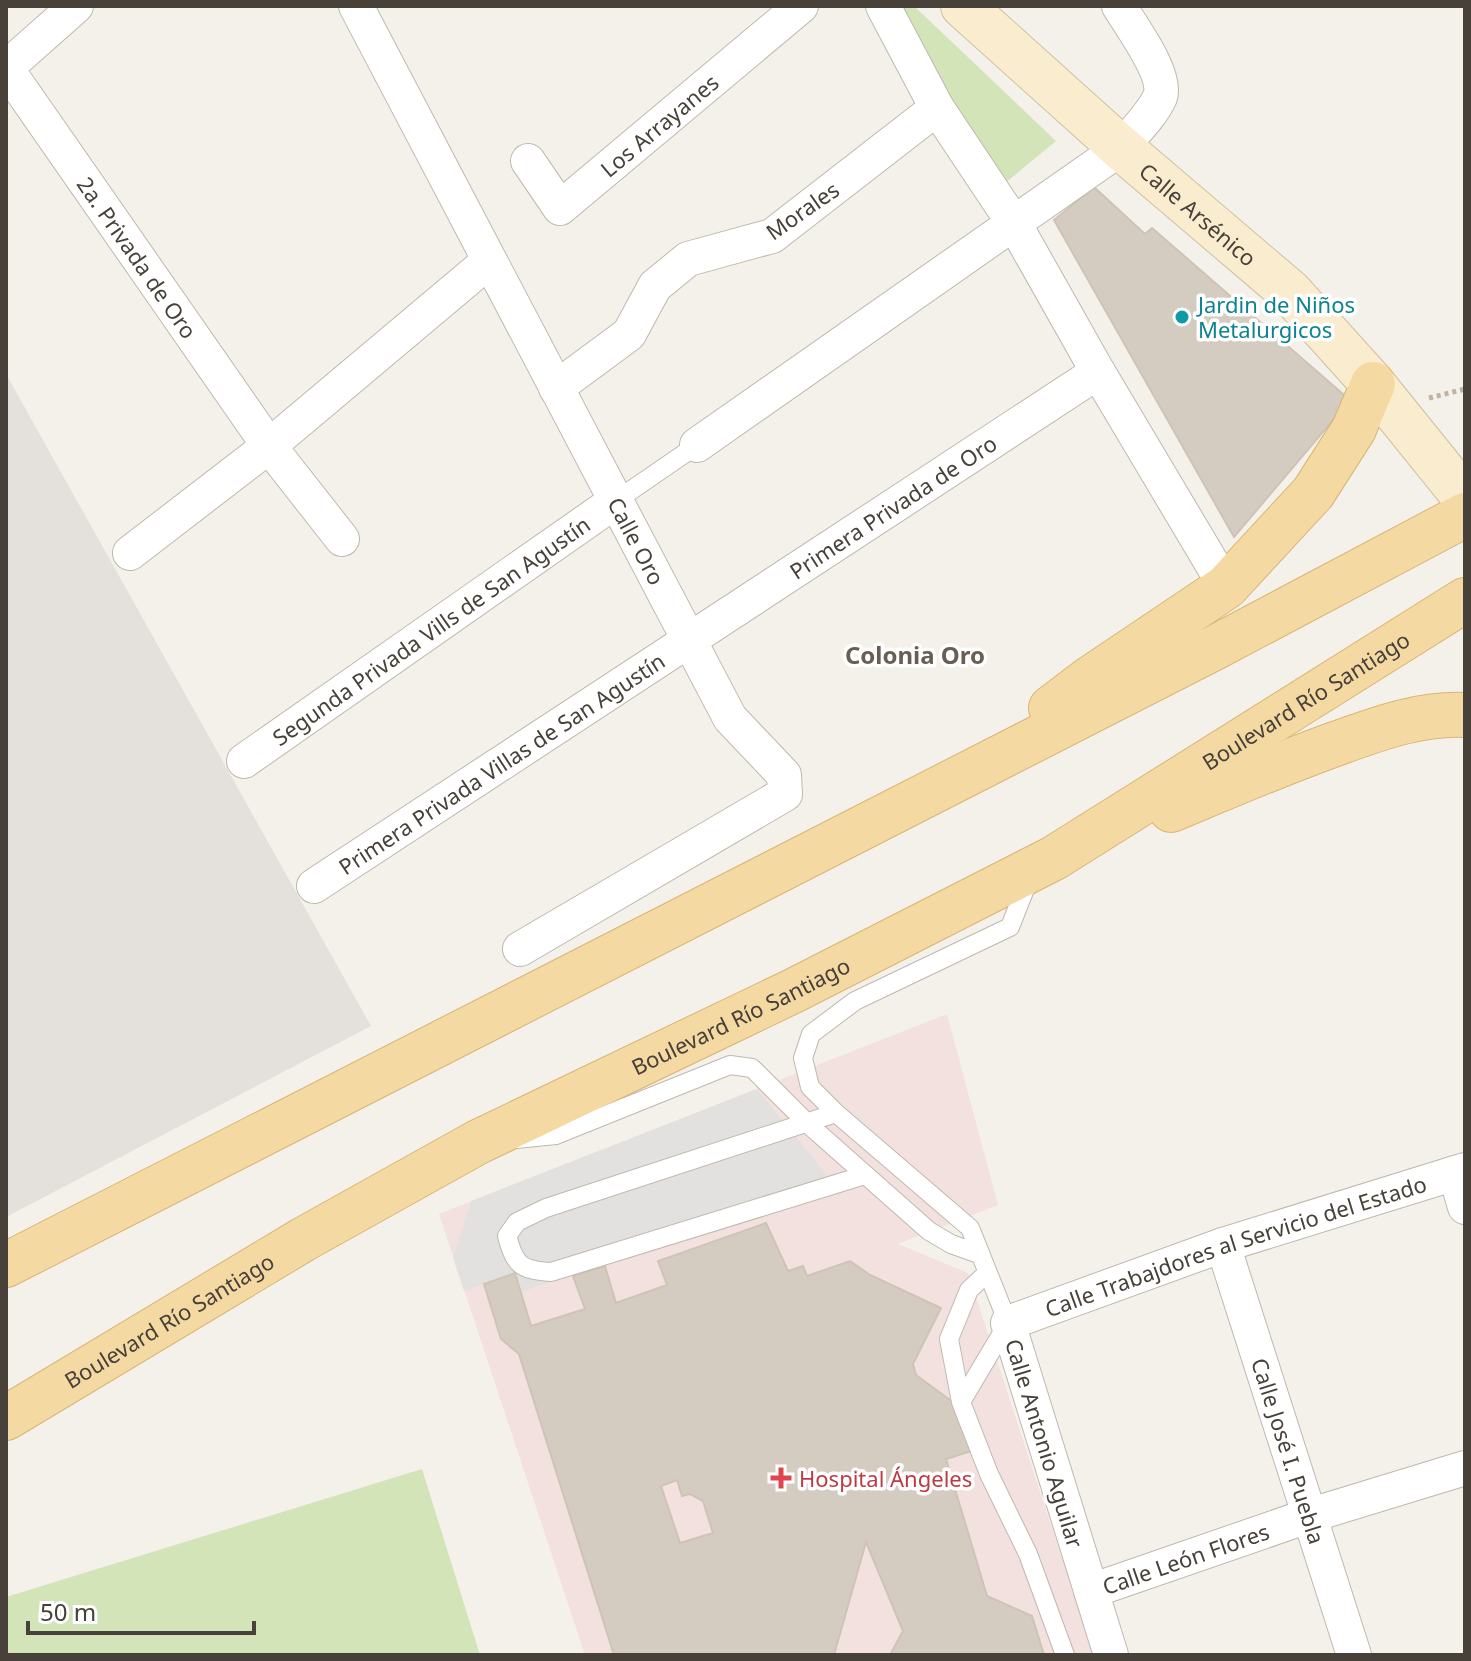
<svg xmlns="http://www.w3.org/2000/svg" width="1471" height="1661" viewBox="0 0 1471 1661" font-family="'Noto Sans',sans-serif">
<rect width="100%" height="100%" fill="#f4f1eb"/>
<path fill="#e4e0dc" d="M6,374L371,1026L6,1217Z"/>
<path fill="#f3e1e0" d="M947,1014L998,1205L898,1244L968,1273L1094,1655H585L439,1214Z"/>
<path fill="#d2e4b8" d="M898,6H914L1056,141L998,189Z
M422,1469L480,1655H6V1597Z"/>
<path fill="#e3e1df" d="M757,1089L836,1186L521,1292L515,1273L464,1291L453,1258L471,1201Z"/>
<path fill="#d4ccc1" stroke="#cfc3b5" stroke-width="2" fill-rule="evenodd" d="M1094,187L1145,234L1152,228L1350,400L1234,537L1054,220Z
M766,1223L788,1271L803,1266L807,1276L850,1261L870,1275L941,1308L913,1364L916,1375L957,1405L971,1451L946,1459L987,1596L1032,1616L1044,1655H890L903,1631L866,1542L834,1655H614L519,1354L501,1339L484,1284L515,1273L531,1326L585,1309L573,1276L605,1266L616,1303L667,1285L658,1261ZM677,1480L682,1496L690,1494L703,1501L713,1533L680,1543L661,1486Z"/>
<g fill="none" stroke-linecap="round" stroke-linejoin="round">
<g stroke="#bfb8ae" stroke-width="20">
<path id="lane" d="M617,500L697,445
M836,1113L546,1208L517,1222L507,1236C515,1265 520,1270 551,1272L865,1175
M516,1139L556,1135L730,1065L752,1068L808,1124L929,1231L951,1244L979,1254
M986,1274L969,1290L949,1339L961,1402L989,1474L1028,1554L1065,1655
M961,1402L1008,1323L970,1228L836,1113L810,1087L803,1058L811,1034L855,1001L1010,927L1029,879"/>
</g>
<g stroke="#bfb8ae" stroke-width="36">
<g id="street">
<path id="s1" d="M76,6L6,68L269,446L342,539"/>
<path id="s2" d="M356,6L730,718L784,775L785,794L520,949"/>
<path d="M883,6L937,108L1015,225L1098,372L1226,587"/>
<path id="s3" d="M528,161L560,208L801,6"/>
<path d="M556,388L629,334L655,286L688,259L772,236L937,108"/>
<path d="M697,445L1121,148C1133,133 1152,115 1160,97C1168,75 1131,26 1119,6"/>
<path d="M130,553L269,446L489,261"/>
<path id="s4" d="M244,761L617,500"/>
<path id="s5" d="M314,886L1098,372"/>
<path d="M1455,1173L1465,1207"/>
<path id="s6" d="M1223,1245L1354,1655"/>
<path id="s7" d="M1091,1591L1308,1516L1465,1468"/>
<path id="s8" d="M1111,1655L1008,1323L1223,1245L1465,1170"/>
</g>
</g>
<g stroke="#cfc09f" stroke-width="46">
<g id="secondary">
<path id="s9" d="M963,6L1121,148L1290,292L1373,384L1465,498"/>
</g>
</g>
<g stroke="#d9b574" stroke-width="46">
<g id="primary">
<path d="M1051,708L1089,679L1226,587L1313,493L1354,429L1373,384"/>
<path d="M1171,810C1226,787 1282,763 1338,743C1380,728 1420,713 1465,715"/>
<path d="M6,1265L1216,647L1465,515"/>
<path id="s10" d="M6,1418L304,1239L478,1142L793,991L1054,858L1465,600"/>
</g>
</g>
<path stroke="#bfb3a1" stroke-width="5" stroke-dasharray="4 4" stroke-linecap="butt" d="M1429,398L1465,389"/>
<use href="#lane" stroke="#fff" stroke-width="18"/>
<use href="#street" stroke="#fff" stroke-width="34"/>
<use href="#secondary" stroke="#faedcf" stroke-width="44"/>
<use href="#primary" stroke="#f5d9a3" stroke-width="44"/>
</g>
<circle fill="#0f9aa8" stroke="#fff" stroke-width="3" cx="1182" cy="317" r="8"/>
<path fill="#e0444e" stroke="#fff" stroke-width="3" d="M777 1466h8v8h8v8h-8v8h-8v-8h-8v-8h8z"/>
<g text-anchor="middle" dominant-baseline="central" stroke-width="7" stroke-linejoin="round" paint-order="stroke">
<g font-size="22" fill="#474139" stroke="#fff">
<text stroke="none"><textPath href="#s3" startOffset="186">Los Arrayanes</textPath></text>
<text transform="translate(802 210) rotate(-35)">Morales</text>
<text stroke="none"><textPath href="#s9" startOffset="314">Calle Arsénico</textPath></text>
<text stroke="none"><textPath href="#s1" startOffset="324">2a. Privada de Oro</textPath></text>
<text stroke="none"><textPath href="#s5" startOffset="692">Primera Privada de Oro</textPath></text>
<text stroke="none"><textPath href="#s2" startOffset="604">Calle Oro</textPath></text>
<text stroke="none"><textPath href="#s4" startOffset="228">Segunda Privada Vills de San Agustín</textPath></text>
<text stroke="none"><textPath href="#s10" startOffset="1486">Boulevard Río Santiago</textPath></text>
<text stroke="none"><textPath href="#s5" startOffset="224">Primera Privada Villas de San Agustín</textPath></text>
<text stroke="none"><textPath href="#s10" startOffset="838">Boulevard Río Santiago</textPath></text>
<text stroke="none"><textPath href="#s8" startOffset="588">Calle Trabajdores al Servicio del Estado</textPath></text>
<text stroke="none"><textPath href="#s10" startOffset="190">Boulevard Río Santiago</textPath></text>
<text transform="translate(1045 1443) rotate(73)">Calle Antonio Aguilar</text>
<text stroke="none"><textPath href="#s6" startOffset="216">Calle José I. Puebla</textPath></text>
<text stroke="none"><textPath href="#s7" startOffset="100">Calle León Flores</textPath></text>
</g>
<g font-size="22" fill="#0d838f" stroke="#fff" text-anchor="start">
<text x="1198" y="304">Jardin de Niños<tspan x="1198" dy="25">Metalurgicos</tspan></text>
</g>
<g font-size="22" fill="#be3a42" stroke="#fff" text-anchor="start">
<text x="799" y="1478">Hospital Ángeles</text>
</g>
<g font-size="24" font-weight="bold" fill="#695e52" stroke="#fff">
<text x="915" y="654">Colonia Oro</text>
</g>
</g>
<rect width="1471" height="1661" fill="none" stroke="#474139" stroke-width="16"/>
<path d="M28 1621v12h226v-12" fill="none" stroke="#474139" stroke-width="4"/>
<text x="40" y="1621" font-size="24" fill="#474139" stroke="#ffffff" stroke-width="6" paint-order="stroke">50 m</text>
</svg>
